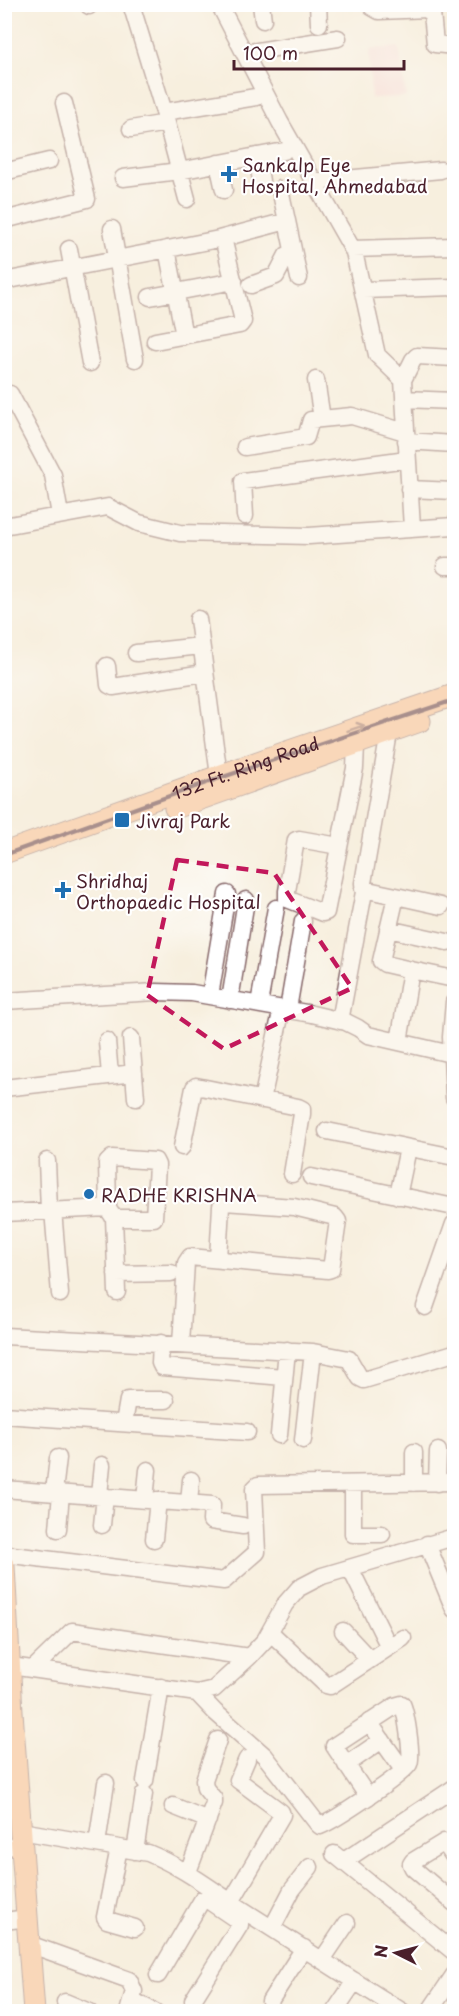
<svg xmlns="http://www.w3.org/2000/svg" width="459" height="2016" viewBox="0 0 459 2016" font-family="'Playpen Sans',sans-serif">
<rect width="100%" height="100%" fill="#fff"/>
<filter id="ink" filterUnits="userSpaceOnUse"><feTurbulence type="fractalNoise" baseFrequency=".0167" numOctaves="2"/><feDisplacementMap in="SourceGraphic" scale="12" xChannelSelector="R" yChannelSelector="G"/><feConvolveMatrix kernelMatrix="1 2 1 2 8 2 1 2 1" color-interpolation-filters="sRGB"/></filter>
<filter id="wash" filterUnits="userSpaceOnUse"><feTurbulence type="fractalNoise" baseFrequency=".008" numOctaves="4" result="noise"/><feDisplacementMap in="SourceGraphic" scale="24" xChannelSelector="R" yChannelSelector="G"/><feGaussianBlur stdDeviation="1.35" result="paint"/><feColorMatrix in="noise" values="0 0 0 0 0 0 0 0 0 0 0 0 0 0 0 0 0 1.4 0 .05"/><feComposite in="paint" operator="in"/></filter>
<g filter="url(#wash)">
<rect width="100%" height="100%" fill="#f7efde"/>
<path fill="#f7cfd1" d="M399,47L406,97L371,98L369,49Z"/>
</g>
<g filter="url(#ink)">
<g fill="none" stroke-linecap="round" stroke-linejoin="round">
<g stroke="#87686a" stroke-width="19">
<path id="minor" d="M88,4L89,6
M131,4L164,112L256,97
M219,4L280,122L354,252L377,355L403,380L412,528
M261,4L263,20
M318,4L319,24
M370,4L372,7L379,11L428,9L432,13L435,44L454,46
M244,53L338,38
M164,112L187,199
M131,129L167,123
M257,156L261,181
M218,163L224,190
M4,172L49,161
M123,178L179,171L284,151
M313,182L441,170
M280,189L287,221
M4,220L87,199L64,103
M112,229L135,359
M69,249L90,363
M167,249L184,336
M352,249L454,246
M4,281L219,239L287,221L299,278
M251,285L276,276L287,255L293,253
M363,290L454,287
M150,297L234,281
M155,341L240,325L243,321L223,238
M316,380L322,419
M403,380L413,360L417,356L454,358
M10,394L53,475L60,515
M404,399L454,401
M406,441L454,444
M245,447L306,437L311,420L352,416L405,432
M409,489L454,491
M245,516L243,481L407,459
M4,526L108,507L139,523L180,533L309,536L454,526
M445,566H454
M198,619L219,776
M136,653L201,646
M107,666L109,685L113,687L204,673
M339,846L299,839L296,840L287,891V899L323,913L326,912L355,768L356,745
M363,889L396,896
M388,929L447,942
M411,970L385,964L381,961L396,896L441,906
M210,996L227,894
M230,1000L246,900
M4,1001L156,992L192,993L312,1014L346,1022L358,1028L368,1035L451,1054
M454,1002L451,1037L454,1098
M259,1004L276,908
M288,1009L303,921
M340,1021L364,892L363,883L389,733
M131,1038L136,1098
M107,1041L110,1075
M399,1042L411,970L454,979
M4,1088L134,1073
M262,1100L282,1008
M327,1131L454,1157
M182,1147L194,1088L196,1086L298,1107L302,1109V1114L292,1174
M47,1161L49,1210
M311,1177L454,1207
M398,1196L408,1148
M108,1209L114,1218L117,1292
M53,1210L60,1294
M4,1213L108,1208L107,1163L112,1158L155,1161L157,1165L154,1218H114
M116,1274L171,1273
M425,1307L454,1224
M4,1336L313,1352L349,1359L360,1378L364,1380L454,1353
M161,1343L160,1363L162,1367L284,1377
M181,1344L186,1263L190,1257L328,1270L331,1269L338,1221L335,1217L294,1207L224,1202L221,1206L218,1259
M4,1415L247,1432
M124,1423L128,1400H166
M279,1435L287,1350
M303,1440L313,1352
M414,1483V1452
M437,1483L438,1451
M353,1484V1534H382
M4,1489L212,1505L211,1521L243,1526
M54,1492L58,1458
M99,1495L102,1465
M145,1499L148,1470
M189,1503L191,1480
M102,1525L105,1496
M58,1529L61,1493
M154,1539L158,1500
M427,1544L454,1609
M4,1554L224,1581L257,1552L254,1489L258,1485L454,1482
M350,1568L389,1647
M343,1631L370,1660
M270,1632L326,1685L330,1686L403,1638
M4,1665L197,1693L214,1689L249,1657L265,1640L285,1604L299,1588L322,1576L454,1537
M34,1668L72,1631L249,1657
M197,1693L215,1712L265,1756L317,1823L320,1826C334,1821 403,1775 409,1764C413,1756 406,1712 402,1704L395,1706L334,1746L368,1797
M369,1722L403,1770
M346,1765L382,1740
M145,1781L161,1687
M173,1806L208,1820
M21,1831L148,1853C183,1867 212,1890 243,1910C296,1944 350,1978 403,2012
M97,1844L106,1783
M4,1847L15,1846
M119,1848L105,1917L107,1920L135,1928
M135,1851L144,1794
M334,1854L454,1952
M454,1857L444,1842L413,1861L411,1864L413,1868L454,1903
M344,1861L454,1788
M188,1872L214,1803V1799L205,1788L204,1780L218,1740
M231,1902L282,1815L281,1812L238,1780L247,1759
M4,1921L20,1919
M272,1928L292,1890L310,1867
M29,1944L129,1980L134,1991L128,2012
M322,1960L347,1923
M158,1975L202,1900L206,1899L240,1922V1925L193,2000
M132,2000L155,2012
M270,2001L304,1948
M65,2002L89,2012
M334,2012L355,1981
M429,2012L454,1975"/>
</g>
<g stroke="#87686a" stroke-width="23">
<g id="major">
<path d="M175,808L420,721"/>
<path id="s1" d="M4,853L269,758L454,695"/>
<path d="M4,1566L12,1712L34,2012"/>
</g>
</g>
<use href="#minor" stroke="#fff" stroke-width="16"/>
<use href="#major" stroke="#fabb8c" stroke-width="21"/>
<path stroke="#4a1f2b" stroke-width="4" d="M4,855L220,778L454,700"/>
</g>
<defs><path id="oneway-shaft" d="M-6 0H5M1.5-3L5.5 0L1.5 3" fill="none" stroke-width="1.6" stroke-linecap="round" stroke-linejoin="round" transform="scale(1.5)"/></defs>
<use stroke="#996557" href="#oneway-shaft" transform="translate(356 728) rotate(-19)"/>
</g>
<path d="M0 0H459V2016H0ZM177,860L274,873L352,988L224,1049L147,995Z" fill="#f7efde" fill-opacity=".55" fill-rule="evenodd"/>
<path fill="none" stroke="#c2185b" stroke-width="4.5" stroke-dasharray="12 8" stroke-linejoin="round" d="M177,860L274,873L352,988L224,1049L147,995Z"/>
<g fill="#1f6fb2" stroke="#fff" stroke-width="2">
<path d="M226 165h6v6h6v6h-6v6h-6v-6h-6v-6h6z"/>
<rect x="114" y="812" width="16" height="16" rx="3"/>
<path d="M60 881h6v6h6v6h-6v6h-6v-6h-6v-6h6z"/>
<circle cx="89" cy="1194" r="6"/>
</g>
<g text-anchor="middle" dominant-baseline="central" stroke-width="4.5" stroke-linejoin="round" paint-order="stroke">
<g font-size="18" fill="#4a1f2b" stroke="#fff" text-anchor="start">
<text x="242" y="164">Sankalp Eye<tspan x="242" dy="21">Hospital, Ahmedabad</tspan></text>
<text x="136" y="820">Jivraj Park</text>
<text x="76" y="880">Shridhaj<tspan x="76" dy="21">Orthopaedic Hospital</tspan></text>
<text x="101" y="1194">RADHE KRISHNA</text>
</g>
<g font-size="18" fill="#4a1f2b" stroke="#fff">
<text stroke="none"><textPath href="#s1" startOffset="256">132 Ft. Ring Road</textPath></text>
</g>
</g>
<rect width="459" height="2016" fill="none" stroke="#fff" stroke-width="24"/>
<g transform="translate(396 1953) rotate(276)" stroke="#ffffff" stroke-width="4.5" paint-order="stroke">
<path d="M0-4.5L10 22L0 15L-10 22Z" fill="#4a1f2b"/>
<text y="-9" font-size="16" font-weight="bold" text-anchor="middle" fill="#4a1f2b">N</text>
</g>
<path d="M234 60v9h170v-9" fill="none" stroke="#4a1f2b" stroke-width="3"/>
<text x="243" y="60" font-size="18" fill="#4a1f2b" stroke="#ffffff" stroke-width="4.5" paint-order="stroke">100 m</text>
</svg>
